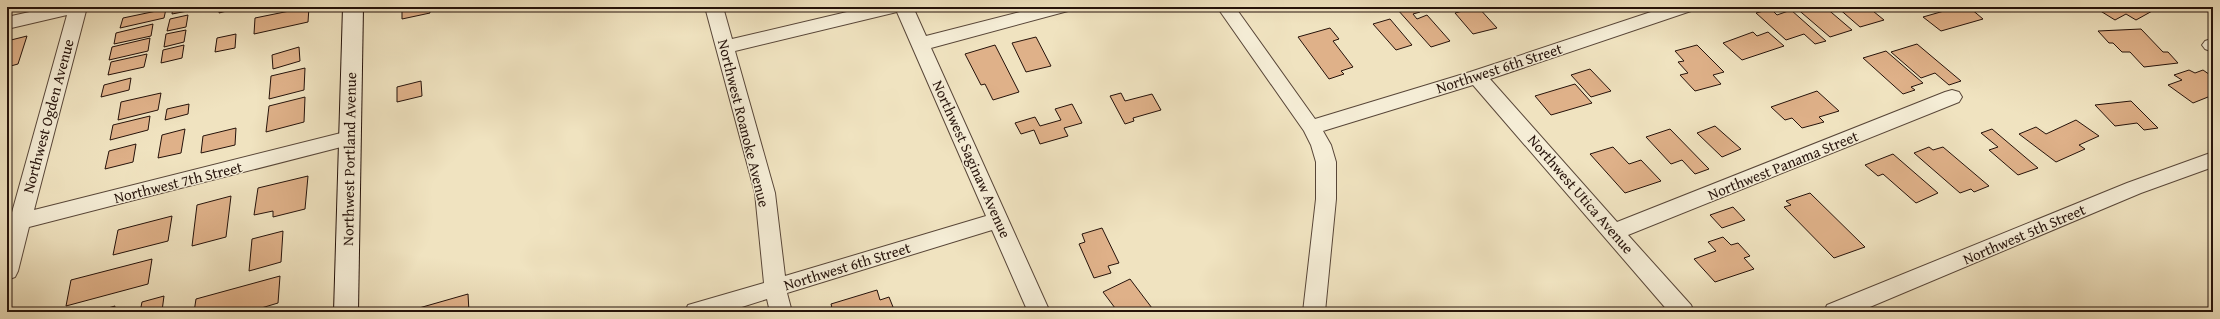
<svg xmlns="http://www.w3.org/2000/svg" width="2220" height="319" viewBox="0 0 2220 319" font-family="'Gentium Book Plus',serif">
<rect width="100%" height="100%" fill="#f0e3c0"/>
<filter id="stains"><feTurbulence type="fractalNoise" baseFrequency=".005" numOctaves="4"/><feColorMatrix values="0 0 0 0 .2 0 0 0 0 .09 0 0 0 0 .02 0 0 0 .5 -.17"/></filter>
<radialGradient id="worn" r=".72"><stop offset=".6" stop-color="#630" stop-opacity="0"/><stop offset="1" stop-color="#630" stop-opacity=".3"/></radialGradient>
<path fill="#dfb189" stroke="#25120a" d="M173,7H198V9L172,14Z
M220,7H242L219,13Z
M309,7L308,22L254,34L255,18Z
M402,7H429L430,13L402,19Z
M1404,7H1415L1420,12L1413,14L1417,19L1427,15L1450,41L1431,47L1397,9Z
M1478,7L1497,28L1473,34L1455,13Z
M1795,7H1825L1852,30L1830,37Z
M1837,7H1868L1884,20L1860,27Z
M1958,7L1962,10L1970,8L1983,19L1941,31L1923,17Z
M2094,7H2149L2154,10L2136,20L2126,14L2115,20Z
M166,9L164,18L120,28L123,18Z
M1771,9L1777,15L1791,10L1826,41L1815,44L1804,34L1786,40L1756,13Z
M188,15L186,27L167,31L170,19Z
M1390,19L1412,45L1396,50L1373,24Z
M153,24L151,36L114,44L116,33Z
M1330,28L1339,39L1333,41L1353,67L1341,71L1344,74L1329,79L1298,37Z
M2141,29L2163,52H2168L2178,63L2144,67L2130,52H2122L2113,43H2109L2098,31Z
M186,30L184,42L164,47L166,34Z
M1753,32L1757,36L1768,32L1784,46L1742,60L1723,43Z
M236,34L235,48L215,52L217,38Z
M27,36L18,64L7,67V41Z
M1036,37L1051,66L1026,72L1012,43Z
M150,38L148,51L109,60L112,47Z
M1917,44L1961,81L1949,85L1935,73L1921,78L1891,52Z
M184,45L182,58L161,63L163,50Z
M995,45L1019,92L993,100L985,84L981,85L965,54Z
M1697,45L1724,72L1713,75L1721,84L1695,91L1680,75L1688,73L1678,62L1684,61L1675,51Z
M299,47L300,61L273,69L272,55Z
M1886,51L1923,83L1911,87L1915,90L1903,94L1863,58Z
M147,54L144,67L108,75L111,62Z
M305,68L304,90L269,99L271,76Z
M1590,69L1611,91L1591,97L1571,75Z
M2189,70L2195,73L2203,70L2213,77V101L2208,97L2193,103L2168,85L2182,80L2174,75Z
M131,78L129,90L101,97L104,85Z
M421,81L422,96L397,102V87Z
M1575,84L1592,103L1551,115L1535,96Z
M1817,91L1839,111L1819,117L1824,122L1802,128L1792,118L1785,120L1771,107Z
M161,93L158,110L118,120L121,102Z
M1121,93L1125,101L1152,94L1161,110L1133,118L1134,121L1125,124L1110,96Z
M305,97L304,122L266,132L269,106Z
M2131,101L2158,128L2144,130L2137,123L2115,126L2095,105Z
M189,104L188,114L165,120L167,109Z
M1072,104L1082,123L1064,128L1068,136L1040,144L1034,130L1021,134L1015,123L1035,117L1040,126L1061,120L1055,109Z
M150,116L148,130L110,140L113,125Z
M2076,120L2099,136L2079,145L2085,149L2056,162L2019,134L2036,127L2046,134Z
M1715,126L1741,149L1722,157L1697,133Z
M236,128L235,145L201,153L203,136Z
M185,129L181,153L158,158L162,135Z
M1670,129L1709,169L1695,174L1682,160L1671,164L1646,137Z
M1992,129L2038,168L2018,175L1989,150L1998,147L1981,133Z
M136,144L133,162L105,169L109,151Z
M1613,147L1629,164L1641,160L1661,181L1625,193L1590,154Z
M1929,147L1933,150L1943,147L1989,186L1974,192L1971,189L1960,193L1914,153Z
M1893,154L1938,193L1916,203L1883,174L1878,176L1865,165Z
M308,176L305,209L273,217V211L254,215L258,188Z
M1810,193L1865,247L1834,258L1784,207L1791,205L1786,201Z
M231,196L226,237L192,246L197,205Z
M1733,207L1745,220L1722,228L1710,215Z
M172,216L168,241L113,255L118,230Z
M1102,228L1119,263L1108,266L1111,273L1094,278L1079,244L1085,242L1082,234Z
M283,231L281,262L249,271L252,239Z
M1723,237L1731,245L1738,243L1750,256L1744,258L1754,269L1715,282L1694,259L1716,251L1708,242Z
M152,259L148,284L66,306L71,280Z
M280,276L278,303L248,312H194L196,299Z
M1130,279L1155,312H1118L1103,292Z
M877,290L880,300L889,297L895,312H833L831,304Z
M468,294L469,312H405Z
M164,296L162,311L140,312L142,302Z
M115,306L114,312H94Z"/>
<g fill="none" stroke-linecap="round" stroke-linejoin="round">
<g stroke="#584638" stroke-width="2">
<path id="street" d="M52,7H87L34,210L349,131L356,133L359,138L356,143L349,145L29,227L18,271L15,277L7,280V217L11,216L67,15L7,29V17Z
M705,7H723L732,39L868,7H913L926,36L1040,7H1071L1068,11L931,48L1050,312H1028L992,230L787,293L792,312H770L767,299L726,312H685L688,305L764,283L755,193ZM897,12L986,216L785,276L775,193L735,51Z
M1217,7H1235L1315,119L1470,72L1666,7H1694L1691,11L1490,79L1617,222L1945,92L1952,90L1959,92L1962,97L1959,102L1628,235L1691,305L1694,312H1669L1473,85L1323,131L1331,145L1336,162V199L1325,312H1303L1316,199V162L1311,145L1304,131Z
M2211,39H2213V52L2205,49L2202,45L2205,41Z
M2213,152V167L2141,193L1858,312H1824L1827,305L2127,183Z"/>
</g>
<g stroke="#25120a" stroke-width="2">
<path id="secondary" d="M343,7H363L358,312H334Z"/>
</g>
<use href="#street" fill="#f5edd6" fill-rule="evenodd"/>
<use href="#secondary" fill="#f5edd6" fill-rule="evenodd"/>
</g>
<g text-anchor="middle" dominant-baseline="central" stroke-width="3" stroke-linejoin="round" paint-order="stroke">
<g font-size="15" fill="#25120a" stroke="#f5edd6">
<text transform="translate(1499 68) rotate(-18)">Northwest 6th Street</text>
<text transform="translate(48 116) rotate(-75)">Northwest Ogden Avenue</text>
<text transform="translate(744 123) rotate(76)">Northwest Roanoke Avenue</text>
<text transform="translate(349 159) rotate(-89)">Northwest Portland Avenue</text>
<text transform="translate(972 159) rotate(66)">Northwest Saginaw Avenue</text>
<text transform="translate(1783 165) rotate(-22)">Northwest Panama Street</text>
<text transform="translate(178 182) rotate(-14)">Northwest 7th Street</text>
<text transform="translate(1581 194) rotate(49)">Northwest Utica Avenue</text>
<text transform="translate(2024 234) rotate(-23)">Northwest 5th Street</text>
<text transform="translate(847 266) rotate(-17)">Northwest 6th Street</text>
</g>
</g>
<rect width="2220" height="319" fill="none" stroke="#f0e3c0" stroke-width="24"/>
<rect x="8" y="8" width="2204" height="303" fill="none" stroke="#25120a" stroke-width="2"/>
<rect x="12" y="12" width="2196" height="295" fill="none" stroke="#25120a"/>
<rect width="100%" height="100%" filter="url(#stains)"/>
<rect width="100%" height="100%" fill="url(#worn)"/>
</svg>
